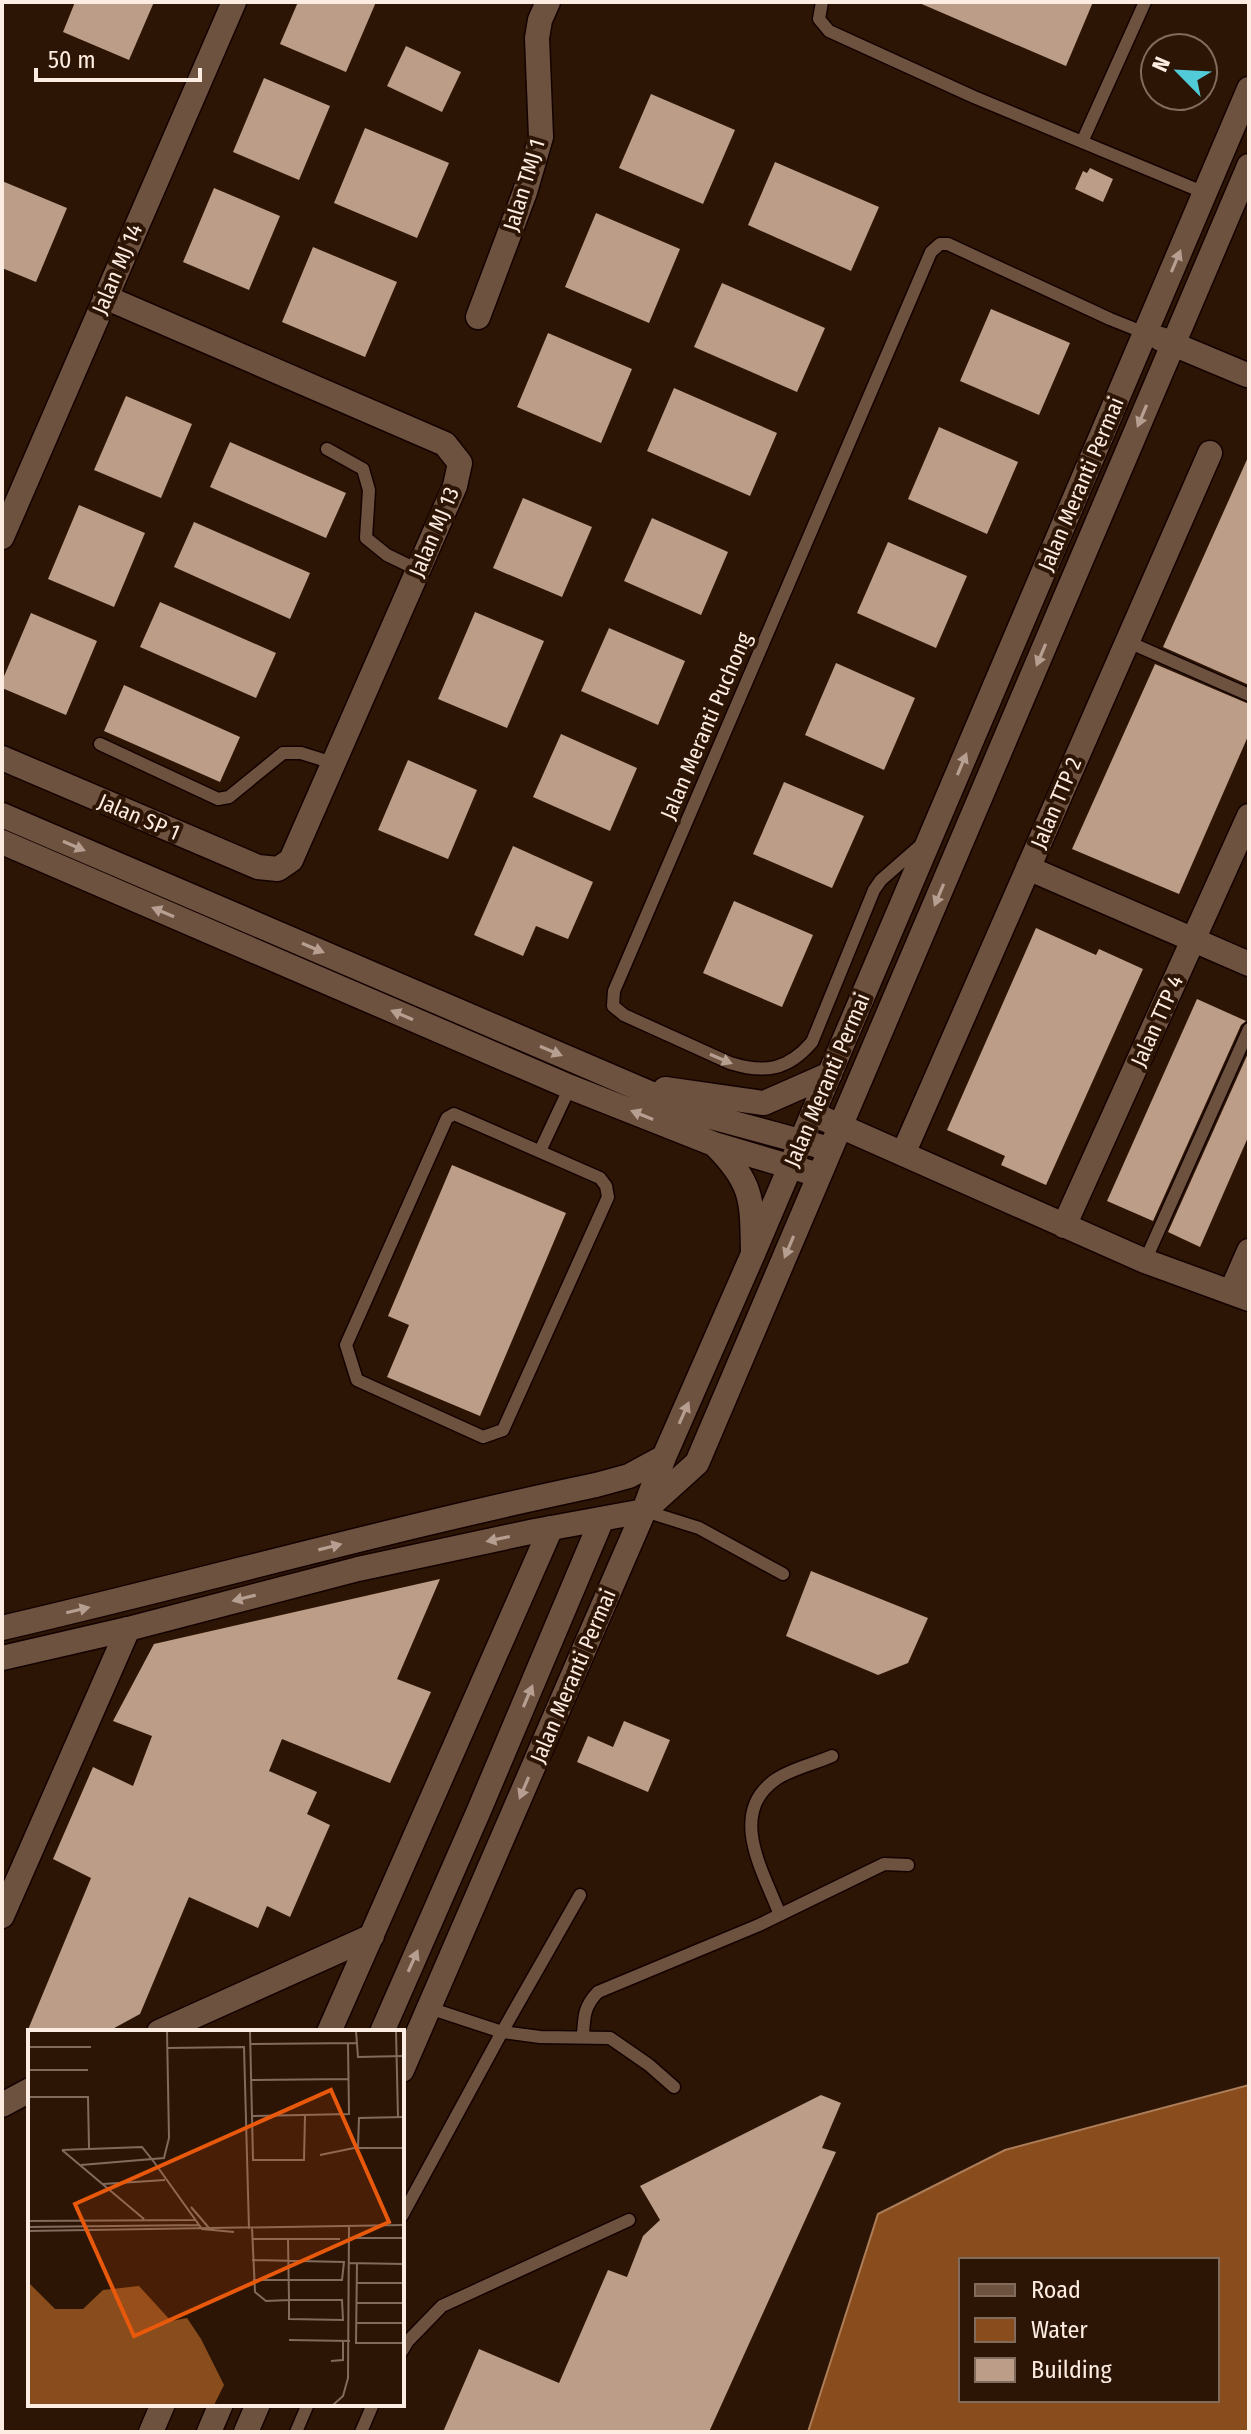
<svg xmlns="http://www.w3.org/2000/svg" width="1251" height="2434" viewBox="0 0 1251 2434" font-family="'Fira Sans Condensed',sans-serif">
<rect width="100%" height="100%" fill="#2d1505"/>
<path fill="#894d1d" stroke="#ac7d58" stroke-width="2" fill-rule="evenodd" d="M1249,2085V2432H808L878,2214L1005,2150ZM961,2260H1217V2400H961Z"/>
<path fill="#bc9d88" d="M75,2H154L129,60L63,32Z
M298,2H376L346,72L280,44Z
M917,2H1093L1066,66Z
M406,46L461,72L442,112L387,86Z
M264,78L330,106L299,180L233,152Z
M651,94L735,130L703,204L619,168Z
M365,128L449,163L417,238L334,203Z
M775,162L879,207L851,271L748,225Z
M1090,168L1113,179L1103,202L1075,189L1083,171L1087,173Z
M2,181L67,208L36,282L2,268Z
M214,188L280,216L249,290L183,262Z
M596,213L680,249L649,323L565,287Z
M313,247L397,282L365,357L282,322Z
M722,283L825,328L797,392L694,347Z
M991,309L1070,343L1039,415L960,381Z
M548,333L632,369L601,443L517,407Z
M674,388L777,433L750,496L647,451Z
M126,396L192,424L161,498L94,470Z
M939,427L1018,462L987,534L908,499Z
M230,442L346,493L326,538L210,487Z
M1249,455V685L1163,647Z
M523,498L592,527L562,597L493,568Z
M79,505L145,533L114,607L48,579Z
M652,518L728,552L701,615L624,581Z
M194,522L310,573L290,619L174,567Z
M888,542L967,576L936,648L857,613Z
M160,602L276,653L256,698L140,647Z
M475,612L544,641L507,728L438,699Z
M31,613L97,641L66,715L2,688V681Z
M609,628L685,661L658,725L581,691Z
M836,663L915,698L884,770L805,735Z
M1155,664L1249,704V734L1179,894L1072,849Z
M124,685L240,737L220,782L104,731Z
M561,734L637,768L610,831L533,797Z
M408,760L477,790L448,859L378,830Z
M784,782L864,816L832,888L753,854Z
M513,846L593,882L568,939L536,926L523,956L474,935Z
M734,901L813,935L782,1007L703,973Z
M1036,928L1096,955L1099,949L1143,969L1046,1185L1001,1165L1005,1156L947,1130Z
M1197,999L1246,1021L1241,1025L1153,1221L1107,1201Z
M1249,1051V1135L1200,1247L1168,1232Z
M452,1165L566,1213L480,1416L387,1377L409,1325L388,1316Z
M811,1571L928,1618L908,1663L878,1675L786,1636Z
M440,1579L397,1679L431,1692L390,1783L282,1739L269,1771L317,1792L307,1814L330,1825L290,1917L267,1906L258,1928L189,1897L140,2014L107,2032H27L91,1878L53,1859L93,1767L133,1786L152,1736L113,1721L154,1644Z
M624,1721L670,1740L648,1792L577,1762L588,1736L613,1747Z
M821,2095L841,2103L822,2148L836,2152L709,2432H443L479,2349L559,2383L608,2270L627,2277L643,2236L660,2220L640,2186Z"/>
<g fill="none" stroke-linecap="round" stroke-linejoin="round">
<g stroke="#140200" stroke-width="15">
<path id="lane" d="M822,2L819,19L829,31L974,97L1205,193
M1082,142L1145,2
M327,449L363,469L369,490L366,538L387,555L418,570
M1126,641L1249,695
M100,744L218,799L229,797L283,753H301L333,763
M921,845L881,880L874,890L812,1042C788,1070 765,1074 730,1063L624,1015L613,1006L614,991L931,252L940,244H948L1110,319L1145,333
M454,1114L600,1178L606,1186L608,1197L503,1430L483,1437L357,1380L346,1345L447,1118Z
M540,1151L570,1087
M1145,1261L1249,1029
M645,1511L699,1528L783,1574
M780,1915C764,1873 727,1814 775,1780C790,1769 814,1764 832,1756
M429,2008L502,2032L540,2037L610,2038L649,2065L674,2087
M583,2036C584,2017 584,2006 598,1992L759,1925L884,1864L908,1865
M402,2216L502,2032L580,1895
M402,2351L408,2341L442,2306L629,2220
M296,2432L308,2404
M361,2432L373,2404"/>
</g>
<g stroke="#140200" stroke-width="27">
<path id="street" d="M478,317L525,192L541,137L537,38L540,20L548,2
M2,537L234,2
M2,758L258,867L278,869L291,860L455,486L460,463L445,444L105,297
M2,815L696,1113L830,1149
M2,842L570,1087L714,1144L819,1175
M1028,868L1249,964
M665,1089L764,1103L830,1074
M813,1114L1145,1261L1249,1299
M715,1145C754,1184 752,1201 753,1254
M903,1154L1210,453
M1064,1226L1249,816
M1231,1292L1249,1251
M2,1916L128,1629
M159,2032L372,1936
M329,2032L551,1528
M382,2032L477,1815L602,1519
M402,2070L644,1511
M2,2105L30,2090
M151,2432L163,2404
M209,2432L221,2404
M246,2432L258,2404"/>
</g>
<g stroke="#140200" stroke-width="27">
<path id="secondary" d="M1161,339L1247,375
M646,1505L664,1457L753,1254L1249,89
M2,1628C200,1582 396,1527 596,1485L629,1476L664,1457
M2,1658L128,1629L358,1569L535,1531L644,1511L697,1463L1249,166"/>
</g>
<use href="#lane" stroke="#6e5240" stroke-width="12"/>
<use href="#street" stroke="#6e5240" stroke-width="24"/>
<use href="#secondary" stroke="#6e5240" stroke-width="24"/>
</g>
<defs><path id="oneway-solid" d="M-6-.8H1V-3.2L6.5 0L1 3.2V.8H-6Z" transform="scale(2)"/></defs>
<g fill="#b69f91">
<use href="#oneway-solid" transform="translate(1176 261) rotate(-67)"/>
<use href="#oneway-solid" transform="translate(1142 416) rotate(113)"/>
<use href="#oneway-solid" transform="translate(1041 655) rotate(113)"/>
<use href="#oneway-solid" transform="translate(962 764) rotate(-67)"/>
<use href="#oneway-solid" transform="translate(74 846) rotate(23)"/>
<use href="#oneway-solid" transform="translate(939 895) rotate(113)"/>
<use href="#oneway-solid" transform="translate(163 912) rotate(-157)"/>
<use href="#oneway-solid" transform="translate(313 948) rotate(23)"/>
<use href="#oneway-solid" transform="translate(402 1015) rotate(-157)"/>
<use href="#oneway-solid" transform="translate(551 1051) rotate(23)"/>
<use href="#oneway-solid" transform="translate(721 1059) rotate(23)"/>
<use href="#oneway-solid" transform="translate(642 1115) rotate(-158)"/>
<use href="#oneway-solid" transform="translate(789 1247) rotate(113)"/>
<use href="#oneway-solid" transform="translate(684 1413) rotate(-66)"/>
<use href="#oneway-solid" transform="translate(498 1539) rotate(168)"/>
<use href="#oneway-solid" transform="translate(330 1547) rotate(-14)"/>
<use href="#oneway-solid" transform="translate(244 1598) rotate(166)"/>
<use href="#oneway-solid" transform="translate(78 1610) rotate(-13)"/>
<use href="#oneway-solid" transform="translate(528 1696) rotate(-67)"/>
<use href="#oneway-solid" transform="translate(524 1788) rotate(113)"/>
<use href="#oneway-solid" transform="translate(413 1961) rotate(-66)"/>
</g>
<g text-anchor="middle" dominant-baseline="central" stroke-width="8" stroke-linejoin="round" paint-order="stroke">
<g font-size="22" fill="#fdece2" stroke="#2d1505">
<text transform="translate(524 185) rotate(-73)">Jalan TMJ 1</text>
<text transform="translate(117 269) rotate(-67)">Jalan MJ 14</text>
<text transform="translate(1081 484) rotate(-67)">Jalan Meranti Permai</text>
<text transform="translate(434 532) rotate(-67)">Jalan MJ 13</text>
<text transform="translate(706 726) rotate(-67)">Jalan Meranti Puchong</text>
<text transform="translate(1056 803) rotate(-67)">Jalan TTP 2</text>
<text transform="translate(139 817) rotate(23)">Jalan SP 1</text>
<text transform="translate(1157 1021) rotate(-66)">Jalan TTP 4</text>
<text transform="translate(827 1080) rotate(-67)">Jalan Meranti Permai</text>
<text transform="translate(573 1676) rotate(-67)">Jalan Meranti Permai</text>
</g>
</g>
<g transform="translate(28 2030)">
<rect width="376" height="376" fill="#2d1505"/>
<path d="M0,252L27,279H55L75,260L111,256L143,291L159,288L173,309L196,355L186,375H0Z" fill="#894d1d"/>
<path fill="none" stroke="#806b5d" stroke-width="2" d="M222,1L225,130H276L277,85M328,1L330,27L376,26M368,1L370,87M223,14L328,13M0,17H63M139,18L216,17L221,199M0,40H60M223,50L321,49M0,67H60L61,118M223,86L321,84L320,13M330,118L331,88L376,87M34,120L114,117L126,132M34,120L116,189M292,125L326,118H376M126,132L174,199L206,202M53,135L136,128L141,108L139,1M75,154L137,150M163,177L181,198M0,191L167,190M0,197L171,195M224,198L227,262L238,271L261,270H314L315,290L261,289V270L260,209M0,201L376,195M322,208H376M224,209H312M224,230L316,232L314,250H225M320,233L376,234M329,233L328,313H376M329,253H376M376,263V299M329,273H376M329,293H376M261,310L322,311M303,331L315,330V311M305,375L315,366L320,348L321,196"/>
<path fill="#e8590c" fill-opacity="0.15" stroke="#e8590c" stroke-width="4" d="M303,60L361,192L106,306L47,174Z"/>
<rect width="376" height="376" fill="none" stroke="#fdece2" stroke-width="4"/>
</g>
<rect width="1251" height="2434" fill="none" stroke="#fdece2" stroke-width="8"/>
<rect x="959" y="2258" width="260" height="144" fill="#2d1505" stroke="#806b5d" stroke-width="2"/>
<rect x="975" y="2284" width="40" height="12" fill="#6e5240" stroke="#806b5d" stroke-width="2"/>
<text x="1031" y="2298" font-size="24" fill="#fdece2">Road</text>
<rect x="975" y="2318" width="40" height="24" fill="#894d1d" stroke="#806b5d" stroke-width="2"/>
<text x="1031" y="2338" font-size="24" fill="#fdece2">Water</text>
<rect x="975" y="2358" width="40" height="24" fill="#bc9d88" stroke="#806b5d" stroke-width="2"/>
<text x="1031" y="2378" font-size="24" fill="#fdece2">Building</text>
<g transform="translate(1179 72) rotate(294)"><circle r="38" fill="#2d1505" stroke="#806b5d" stroke-width="2"/>
<path d="M0-6L14 30L0 20L-14 30Z" fill="#52cbd8"/>
<text y="-12" font-size="22" font-weight="bold" text-anchor="middle" fill="#fdece2">N</text>
</g>
<path d="M36 68v12h164v-12" fill="none" stroke="#fdece2" stroke-width="4"/>
<text x="48" y="68" font-size="24" fill="#fdece2" stroke="#2d1505" stroke-width="6" paint-order="stroke">50 m</text>
</svg>
